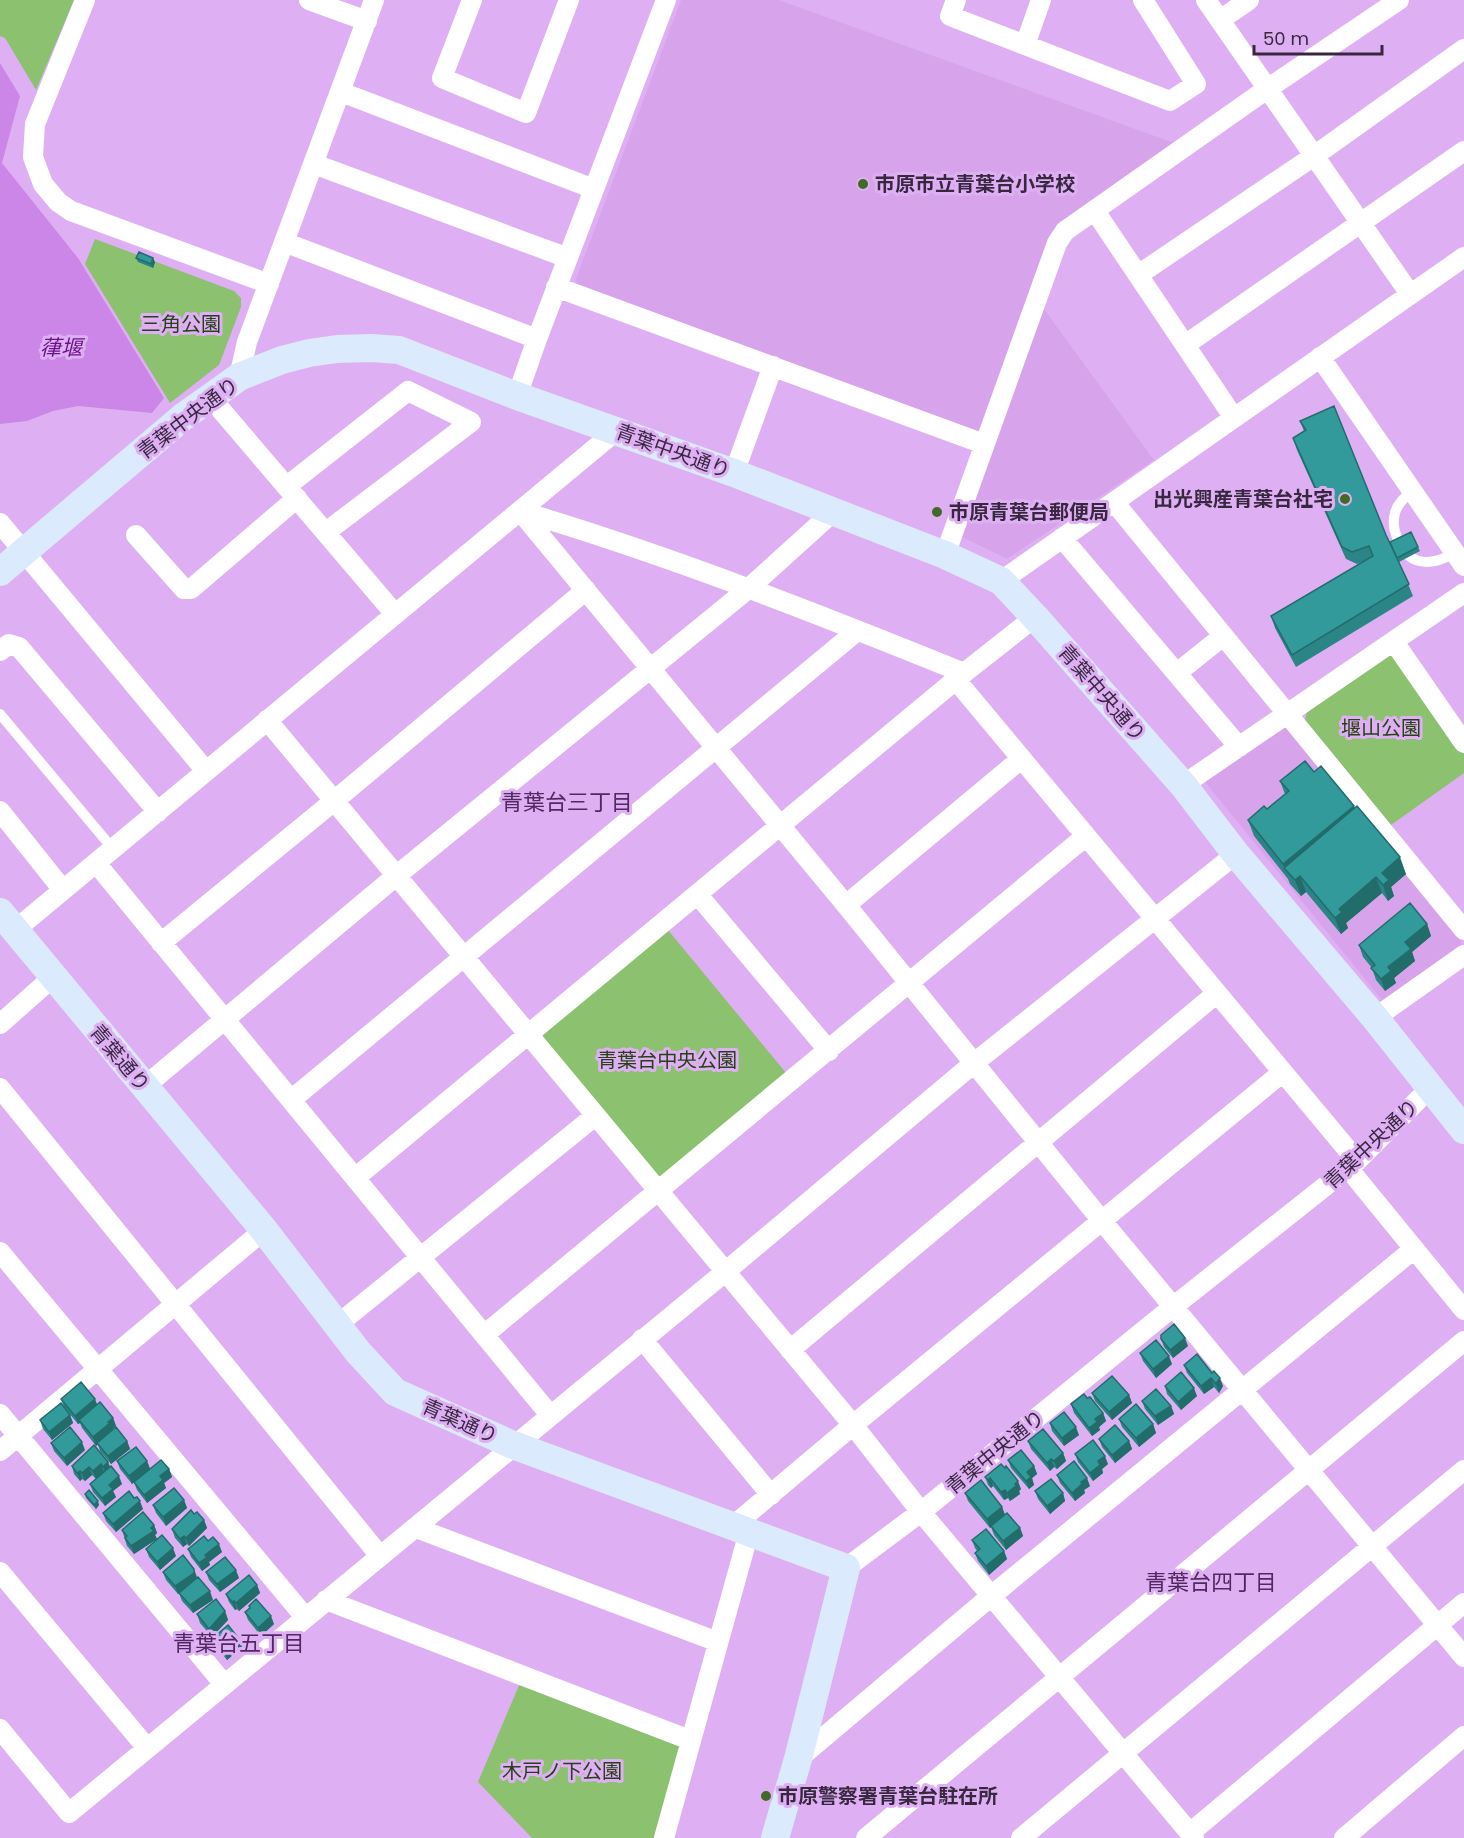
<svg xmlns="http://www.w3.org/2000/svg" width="1464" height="1838" viewBox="0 0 1464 1838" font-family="Poppins,'Noto Sans JP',sans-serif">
<rect width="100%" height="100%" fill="#deb0f3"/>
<path fill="#d7a4ec" d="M681,0H779L1174,143L1056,226L979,430L971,433L577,286L576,279Z
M1044,309L1154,460L1007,559L960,536Z
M1283,727L1290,728L1462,938L1461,946L1382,1000L1205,782Z"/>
<path fill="#8cc170" d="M0,0H74L36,90L5,38L0,36Z
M95,239L234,291L241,298V307L219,365L170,403L85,264Z
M1387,655L1397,657L1464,754V773L1391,825L1305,720L1307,712Z
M668,930L787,1074L665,1178L655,1177L542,1040L544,1032Z
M520,1683L675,1740L682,1748L654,1838H532L478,1782Z"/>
<path fill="#cb86e8" d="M0,63L20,96L2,163L78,258L164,398L152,413L78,406L53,411L27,421L0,424Z"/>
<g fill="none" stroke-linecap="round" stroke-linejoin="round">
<path stroke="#fff" stroke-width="10" d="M1412,491C1405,497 1397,504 1395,513C1390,529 1402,557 1419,561C1432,564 1443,559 1455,553
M0,714L113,849"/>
<path stroke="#fff" stroke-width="20" d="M85,0L35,124L33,157L43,184L58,202L71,211L269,284
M309,0L367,21
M472,0L442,78L526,113L569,0
M956,0L950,16L1170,101L1196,84L1143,0
M1206,0L1410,294
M1220,20L1249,0
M1025,45L1041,0
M341,92L594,189
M314,164L568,258
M1095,211L1234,418
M284,242L537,339
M1138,275L1314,156L1464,49
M556,287L984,444
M1185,345L1464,151
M1320,357L1464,566
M239,377L247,342L374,0
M517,396L537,339L666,0
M210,397L395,614
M734,473L773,366
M287,486L408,391L471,422L326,532
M1114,502L1464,930
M520,511L846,905L1102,1221L1464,1657
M520,511C671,556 818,614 964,673
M0,523L206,771
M136,535L184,589H191L297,498
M1062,538L1239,747
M945,555L1057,243L1065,231L1267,89L1399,0
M1001,581L1464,257
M1394,642L1464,743
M0,651L9,644L19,647L158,812
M1177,673L1223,636
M956,680L1357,1161
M267,720L853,1425L921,1512L1194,1838
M1183,785L1464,593
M0,811L63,890
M96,863L550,1415
M698,895L829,1051
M846,905L1021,759
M15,930L616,431
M161,943L334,801L586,590
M1375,1018L1464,955
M0,1024L53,977
M144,1087L396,876L748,589L833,512
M0,1088L380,1556
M291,1100L857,631
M1348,1168L1464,1310
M355,1178L964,673L1035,617
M0,1252L305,1617
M337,1325L595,1116
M484,1335L1086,836
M642,1339L771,1495
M790,1350L1217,993
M0,1414L224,1684
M0,1451L264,1230
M733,1526L853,1425L1283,1072
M416,1528L718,1642
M846,1568L921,1512L1174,1306L1357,1161L1429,1089
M0,1572L147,1748
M326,1600L690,1740
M0,1729L69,1813L725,1272L974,1063L1236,854
M798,1759L990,1597L1414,1249
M1190,1833L1464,1603
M664,1838L749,1532
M866,1838L1464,1341
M1021,1838L1464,1470
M1344,1838L1464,1736"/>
<path stroke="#dbeafc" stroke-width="28" d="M0,572L183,417L239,377L282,360L309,353L337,349L371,348L399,350L517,396L734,473L945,555L1001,581L1035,617L1183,785L1236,854L1375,1018L1464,1130
M0,912L264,1230L358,1352L395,1392L513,1445L846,1568L798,1759L775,1838"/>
</g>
<path fill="#2b8485" d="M136,258L155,262L153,268L138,262Z
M1300,421L1390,542L1418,547L1420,551L1399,562L1413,596L1296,667L1275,628L1271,616L1367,560L1357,564L1346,559L1297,450L1293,438L1304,431Z
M1314,772L1355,808L1406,874L1391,887L1394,896L1388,901L1382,893L1346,923L1348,928L1341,934L1306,892L1301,896L1290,884L1288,879L1254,836L1248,820L1267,809L1285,794L1280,781Z
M1427,924L1431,936L1412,952L1415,961L1394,978L1396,983L1385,991L1376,980L1372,968L1363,957L1359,945Z
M1161,1339L1188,1346L1173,1358L1164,1347Z
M1140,1353L1172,1364L1156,1378L1143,1361Z
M1197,1354L1223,1386L1219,1393L1214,1387L1204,1394L1187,1373L1184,1365Z
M1165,1386L1197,1396L1181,1410L1167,1394Z
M1092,1393L1129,1395L1132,1403L1112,1420L1095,1401Z
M61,1399L97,1404L113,1418L116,1426L112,1430L127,1441L130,1449L111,1464L100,1451L98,1444L96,1446L82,1428L80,1423L78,1424L64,1407Z
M1142,1401L1171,1406L1174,1414L1158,1425L1145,1409Z
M1071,1404L1103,1413L1106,1421L1099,1427L1100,1430L1092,1436L1074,1413Z
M70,1415L73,1423L52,1440L43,1429L40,1420Z
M1119,1419L1153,1424L1156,1433L1139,1447L1122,1427Z
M1050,1423L1079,1435L1064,1446L1052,1431Z
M1099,1439L1129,1441L1132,1449L1115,1463L1102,1447Z
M1028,1441L1063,1453L1066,1461L1057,1469L1054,1467L1050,1471L1031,1449Z
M51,1443L85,1450L67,1466L54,1451Z
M1075,1454L1108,1464L1102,1469L1103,1473L1093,1481L1078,1462Z
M1008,1460L1034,1466L1037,1474L1032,1478L1034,1485L1029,1489L1011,1468Z
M117,1461H147L150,1469H169L172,1477L164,1483L166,1488L147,1503L137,1490L134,1482L132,1484L120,1469Z
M108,1462L110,1467L122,1484L113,1491L116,1497L105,1506L93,1492L90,1484L96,1479L92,1475L85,1481L82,1479L80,1481L74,1474L72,1466Z
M1057,1475L1090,1486L1084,1490L1085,1493L1075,1501L1060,1483Z
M985,1477L1021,1489L1019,1491L1020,1494L1010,1501L1008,1498L1004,1500L993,1486L991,1488L988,1485Z
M1035,1491L1063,1493L1065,1501L1050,1514L1038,1499Z
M965,1493L1002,1507L1005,1515L1020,1528L1023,1536L1006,1550L994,1535L991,1527L990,1528L968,1501Z
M85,1494L99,1505L96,1509L86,1498Z
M134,1498L143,1509L116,1532L106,1521L103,1513Z
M184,1500L187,1508L166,1526L156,1513L153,1505Z
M194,1514L204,1520L207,1528L189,1546L187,1544L183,1547L175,1538L172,1529Z
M154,1525L157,1533L155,1535L157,1539L134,1554L127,1546L122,1530Z
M972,1540L1004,1551L1007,1559L989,1575L978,1561L975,1553L977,1551L975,1548Z
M208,1541L222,1552L209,1562L210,1565L202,1571L191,1557L188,1549Z
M146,1549L176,1556L160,1570L149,1557Z
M163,1572L213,1600L193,1613L182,1601L179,1593L178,1594L166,1580Z
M206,1572L239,1578L220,1592L209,1580Z
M257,1585L260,1593L239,1611L237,1609L235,1610L229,1602L226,1594Z
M249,1606L274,1624L261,1636L248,1620L245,1612L249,1608Z
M225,1611L228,1620L212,1637L200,1623L197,1614Z
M213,1638L239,1639L242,1647L227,1660L216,1646Z"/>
<path fill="#236c6c" d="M153,258L155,262L153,268L151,264Z
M1354,806L1359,822L1285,868L1283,864Z
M1400,857L1406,874L1391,887L1394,896L1388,901L1383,885L1382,873Z
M1300,876L1306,892L1301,896L1295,880Z
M1376,877L1382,893L1346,923L1348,928L1341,934L1335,918L1339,909Z
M1427,924L1431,936L1412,952L1415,961L1394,978L1396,983L1385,991L1381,979L1405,942Z
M1185,1338L1188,1346L1173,1358L1170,1350Z
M1169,1356L1172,1364L1156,1378L1153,1369Z
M1211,1378L1214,1387L1204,1394L1201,1386Z
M1220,1378L1223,1386L1219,1393L1216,1384Z
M1194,1388L1197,1396L1181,1410L1178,1402Z
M1129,1395L1132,1403L1112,1420L1109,1412Z
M95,1399L98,1407L79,1420L80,1423L78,1424L75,1416Z
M1171,1406L1174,1414L1158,1425L1155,1416Z
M1103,1413L1106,1421L1099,1427L1100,1430L1092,1436L1089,1428L1095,1419Z
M70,1415L73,1423L52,1440L49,1432Z
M113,1418L116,1426L112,1429L113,1432L96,1446L93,1437Z
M1153,1424L1156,1433L1139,1447L1136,1438Z
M1076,1427L1079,1435L1064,1446L1062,1438Z
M127,1441L130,1449L111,1464L108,1456Z
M1129,1441L1132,1449L1115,1463L1112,1455Z
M82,1442L85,1450L67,1466L64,1458Z
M1063,1453L1066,1461L1057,1469L1054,1461Z
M1105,1456L1108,1464L1102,1469L1103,1473L1093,1481L1090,1473L1098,1461Z
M1051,1459L1054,1467L1050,1471L1047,1463Z
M147,1461L150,1469L132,1484L129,1476Z
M108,1462L111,1470L106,1475L103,1467Z
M101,1464L104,1473L96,1479L93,1471Z
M1034,1466L1037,1474L1032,1478L1034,1485L1029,1489L1026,1481L1027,1472Z
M89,1467L92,1475L85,1481L82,1473Z
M169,1469L172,1477L164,1483L166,1488L147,1503L144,1495L160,1476Z
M80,1471L82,1479L80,1481L77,1473Z
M119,1476L122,1484L113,1491L116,1497L105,1506L102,1498L109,1485Z
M990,1478L993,1486L991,1488L988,1480Z
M1087,1478L1090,1486L1084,1490L1085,1493L1075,1501L1072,1493L1081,1482Z
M1018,1481L1021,1489L1019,1491L1020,1494L1010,1501L1007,1493Z
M1005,1490L1008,1498L1004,1500L1001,1492Z
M1063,1493L1065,1501L1050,1514L1047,1506Z
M184,1500L187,1508L166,1526L163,1517Z
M98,1501L99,1505L96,1509L94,1505Z
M140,1501L143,1509L116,1532L113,1524Z
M1002,1507L1005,1515L990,1528L987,1519Z
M204,1520L207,1528L189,1546L186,1538Z
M154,1525L157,1533L155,1535L157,1539L134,1554L131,1546Z
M1020,1528L1023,1536L1006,1550L1003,1541Z
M184,1536L187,1544L183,1547L180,1539Z
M219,1544L222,1552L209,1562L210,1565L202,1571L199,1563L205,1555Z
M173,1548L176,1556L160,1570L157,1562Z
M1004,1551L1007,1559L989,1575L986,1566Z
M194,1569L197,1577V1581L178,1594L175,1586Z
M236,1570L239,1578L220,1592L217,1584Z
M257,1585L260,1593L239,1611L236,1603Z
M210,1591L213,1600L193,1613L190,1605Z
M234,1601L237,1609L235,1610L232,1602Z
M225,1611L228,1620L212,1637L209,1629Z
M271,1616L274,1624L261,1636L258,1628Z
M239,1639L242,1647L227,1660L224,1651Z"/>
<path fill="#329a9b" stroke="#236c6c" stroke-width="1.5" d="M139,252L153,258L151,264L136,258Z
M1334,406L1386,535L1409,584L1292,655L1271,616L1373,556L1369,546L1352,552L1342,547L1293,438L1306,430L1300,421Z
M1411,532L1418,547L1397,558L1390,542Z
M1305,761L1314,772L1321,766L1354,806L1283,864L1248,820L1264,806L1267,809L1289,791L1280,781Z
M1357,806L1400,857L1382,873L1389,880L1383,885L1376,877L1339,909L1342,912L1335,918L1300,876L1295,880L1284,868Z
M1410,903L1427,924L1405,942L1411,949L1388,967L1391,971L1381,979L1371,968L1375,965L1359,945Z
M1174,1324L1185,1338L1170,1350L1161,1339V1335Z
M1156,1340L1169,1356L1153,1369L1140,1353Z
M1197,1354L1212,1373L1214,1371L1220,1378L1216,1384L1211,1378L1201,1386L1184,1365Z
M1181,1372L1194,1388L1178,1402L1165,1386Z
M1112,1376L1129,1395L1109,1412L1092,1393Z
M81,1382L95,1399L75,1416L61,1399Z
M1156,1389L1171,1406L1155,1416L1142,1401Z
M1084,1394L1087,1398L1090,1397L1103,1413L1095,1419L1097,1422L1089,1428L1071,1404Z
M100,1402L113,1418L108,1422L110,1423L93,1437L79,1420Z
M61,1403L70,1415L49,1432L40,1420Z
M1136,1404L1153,1424L1136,1438L1119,1419Z
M1064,1412L1076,1427L1062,1438L1050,1423Z
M1115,1425L1129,1441L1112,1455L1099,1439Z
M70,1427L82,1442L64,1458L51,1443Z
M116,1427L127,1441L108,1456L97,1443Z
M1043,1429L1063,1453L1054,1461L1051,1459L1047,1463L1028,1441Z
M1093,1440L1105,1456L1098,1461L1100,1465L1090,1473L1075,1454Z
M94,1445L108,1462L103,1467L101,1464L93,1471L89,1467L82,1473L80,1471L77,1473L72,1466Z
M136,1447L147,1461L129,1476L117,1461Z
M1021,1450L1034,1466L1027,1472L1031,1477L1026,1481L1008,1460Z
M161,1460L169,1469L160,1476L163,1480L144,1495L134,1482Z
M1074,1461L1087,1478L1081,1482L1082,1484L1072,1493L1057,1475Z
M1001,1464L1005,1468L1006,1466L1018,1481L1015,1484L1017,1485L1007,1493L1005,1490L1001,1492L990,1478L988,1480L985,1477Z
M111,1466L119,1476L109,1485L113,1489L102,1498L90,1484Z
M1051,1479L1063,1493L1047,1506L1035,1491Z
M981,1480L1002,1507L987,1519L965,1493Z
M174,1488L184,1500L163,1517L153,1505Z
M89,1490L98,1501L94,1505L85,1494Z
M129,1491L134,1498L137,1497L140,1501L113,1524L103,1513Z
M191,1510L194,1514L197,1512L204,1520L186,1538L184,1536L180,1539L172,1529Z
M143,1512L154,1525L151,1528L154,1531L131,1546L125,1538L127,1536L122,1530Z
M1007,1513L1020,1528L1003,1541L991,1526Z
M986,1529L1004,1551L986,1566L975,1553L980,1549L972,1540Z
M162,1535L173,1548L157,1562L146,1549Z
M204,1536L208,1541L213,1537L219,1544L205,1555L207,1557L199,1563L188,1549Z
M183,1555L194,1569V1573L175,1586L163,1572Z
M225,1557L236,1570L217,1584L206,1572Z
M249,1575L257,1585L236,1603L234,1601L232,1602L226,1594Z
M198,1577L210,1591L190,1605L179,1593Z
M216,1599L225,1611L209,1629L197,1614Z
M256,1599L271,1616L258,1628L245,1612L250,1608L249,1606Z
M228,1625L239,1639L224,1651L213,1638Z"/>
<g fill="#406a26" stroke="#deb0f3" stroke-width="2">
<circle cx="863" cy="184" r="6"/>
<circle cx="1345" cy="499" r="6"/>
<circle cx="937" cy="512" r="6"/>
<circle cx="766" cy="1796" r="6"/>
</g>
<g text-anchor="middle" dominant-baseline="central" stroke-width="6" stroke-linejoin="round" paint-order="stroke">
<g font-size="20" font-weight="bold" fill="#392741" stroke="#deb0f3" text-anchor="start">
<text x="875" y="184">市原市立青葉台小学校</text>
<text x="1333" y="499" text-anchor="end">出光興産青葉台社宅</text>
<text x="949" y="512">市原青葉台郵便局</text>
<text x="778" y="1796">市原警察署青葉台駐在所</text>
</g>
<g font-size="20" fill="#274117" stroke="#deb0f3">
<text x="181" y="324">三角公園</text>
<text x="1381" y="728">堰山公園</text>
<text x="667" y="1060">青葉台中央公園</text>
<text x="562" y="1771">木戸ノ下公園</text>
</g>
<g font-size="20" fill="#392741" stroke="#deb0f3">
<text transform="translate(188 418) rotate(-37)">青葉中央通り</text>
<text transform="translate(673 451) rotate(20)">青葉中央通り</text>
<text transform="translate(1102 693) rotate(49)">青葉中央通り</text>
<text transform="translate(120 1058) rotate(50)">青葉通り</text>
<text transform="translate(1371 1144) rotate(-43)">青葉中央通り</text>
<text transform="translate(460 1421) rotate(24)">青葉通り</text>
<text transform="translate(995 1452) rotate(-39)">青葉中央通り</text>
</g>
<g font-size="21" font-style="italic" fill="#6d118a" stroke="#deb0f3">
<text x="61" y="347">葎堰</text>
</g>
<g font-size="22" fill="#512861" stroke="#deb0f3">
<text x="567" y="802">青葉台三丁目</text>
<text x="1211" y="1582">青葉台四丁目</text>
<text x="239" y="1643">青葉台五丁目</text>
</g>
</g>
<path d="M1254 45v9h128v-9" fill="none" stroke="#392741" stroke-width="3"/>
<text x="1263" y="45" font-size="18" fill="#392741" stroke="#deb0f3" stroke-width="4.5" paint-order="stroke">50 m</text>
</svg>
